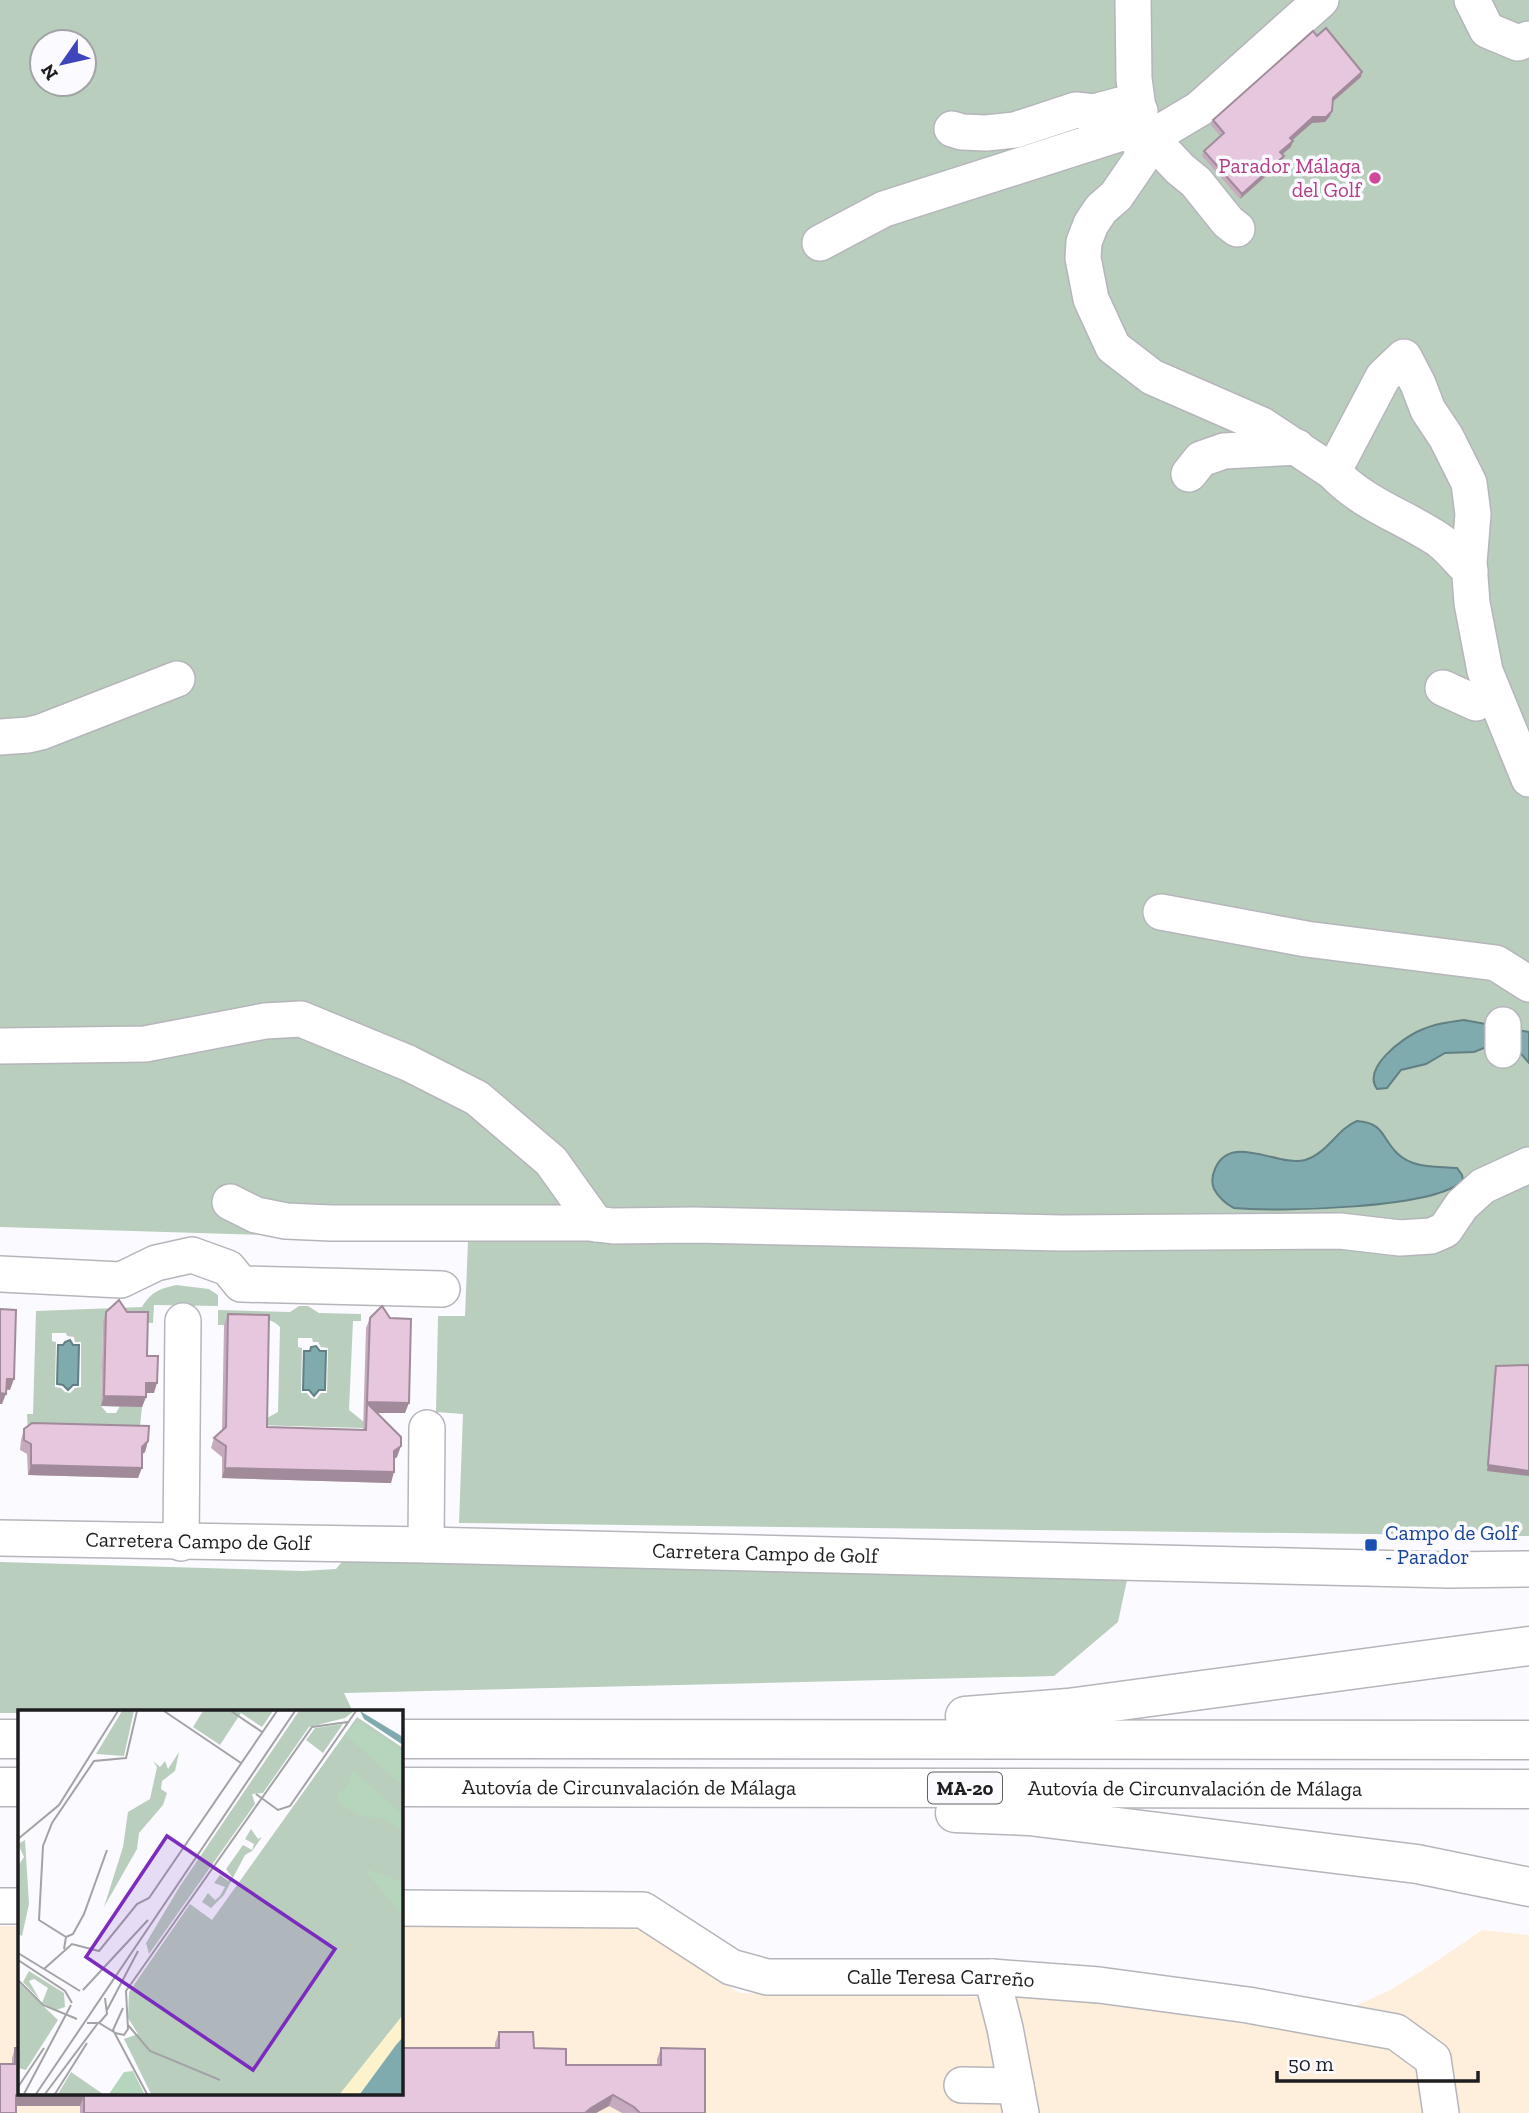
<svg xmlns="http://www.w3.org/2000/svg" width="1529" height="2113" viewBox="0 0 1529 2113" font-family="'Zilla Slab',serif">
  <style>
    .commercial { fill: #feefdc }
    .green { fill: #b9cebd; fill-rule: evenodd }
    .water { fill: #7faaae; stroke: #628083; stroke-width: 2 }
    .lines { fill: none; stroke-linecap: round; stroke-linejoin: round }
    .minor-casing { stroke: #b5b5bb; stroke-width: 38 }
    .highway-casing { stroke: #b5b5bb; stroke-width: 41 }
    .minor { stroke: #fff; stroke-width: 35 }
    .highway { stroke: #fff; stroke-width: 38 }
    .wall { fill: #c6abbf }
    .shaded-wall { fill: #a18b9b }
    .building { fill: #e6c7de; stroke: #a18b9b; stroke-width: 2 }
    .hotel-dot { fill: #d1479c; stroke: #fbfbff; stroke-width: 2.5 }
    .transit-dot { fill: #1a4fb4; stroke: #fbfbff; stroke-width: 2.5 }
    .labels { text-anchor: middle; stroke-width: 7; stroke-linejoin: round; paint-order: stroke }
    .shield { fill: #fbfbff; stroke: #606063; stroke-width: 2 }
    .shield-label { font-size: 19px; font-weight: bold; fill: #1e1e20 }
    .hotel-label { font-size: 21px; fill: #b23c85; stroke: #fbfbff; text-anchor: end }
    .transit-label { font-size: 21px; fill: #164399; stroke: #fbfbff; text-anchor: start }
    .street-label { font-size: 21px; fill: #1e1e20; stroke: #fbfbff }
    .inset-road { fill: none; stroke: #a3a3a6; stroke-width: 2 }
    .view { fill: #7b2cbf; fill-opacity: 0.15; stroke: #7b2cbf; stroke-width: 3.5 }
    .inset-edge { fill: none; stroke: #1e1e20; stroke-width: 3.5 }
  </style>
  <rect width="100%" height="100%" fill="#fbfbff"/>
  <polygon class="commercial" points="0,1926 19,1926 19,2094 401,2094 401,1927 635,1927 740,1993 1061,1998 1323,2035 1344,2011 1390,1990 1431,1965 1482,1930 1529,1935 1529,2113 0,2113"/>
  <g class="green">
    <path d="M0 0H1529V1536L459 1523 463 1414 436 1412 438 1316H465L468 1241 0 1227ZM42 42H84V84H42Z"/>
    <path d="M176 1285 209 1289 218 1295V1306L154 1305 153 1323 103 1322 101 1406 107 1413H116L120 1406 142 1407 139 1436 28 1433 27 1414H33L36 1311 142 1307C151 1292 159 1289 176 1285ZM52 1333H66L67 1336 74 1337 75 1342H81V1387L75 1388 70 1393 65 1392 61 1388 55 1387 56 1342 52 1341Z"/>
    <path d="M299 1306H308L319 1313 361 1314V1321H353L349 1410 364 1422 363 1428 254 1425 278 1412 280 1327C268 1316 261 1320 247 1324 239 1326 227 1325 218 1325V1310L290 1312ZM298 1338H312L313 1342H318L321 1347 328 1348 327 1393H321L316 1399 311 1398 307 1393H301L302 1348 298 1347Z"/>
    <polygon points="345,1558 1127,1580 1118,1622 1054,1676 344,1693 353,1712 0,1713 0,1562 303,1571 336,1569"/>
  </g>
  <g class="water">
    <path d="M1464 1020 1529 1032V1063L1516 1048 1489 1046 1474 1052 1445 1053 1426 1064 1401 1070 1387 1088 1377 1089C1362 1068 1402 1038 1421 1030 1434 1024 1449 1022 1464 1020Z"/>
    <path d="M1357 1121C1385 1123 1381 1138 1398 1154 1414 1169 1437 1166 1457 1168L1462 1175 1463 1180C1438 1209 1275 1212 1234 1208 1226 1204 1219 1198 1214 1189 1211 1182 1212 1176 1215 1169 1230 1132 1277 1167 1305 1160 1328 1153 1337 1129 1357 1121Z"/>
    <polygon points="70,1340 73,1345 79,1345 78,1385 73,1385 68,1390 63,1385 57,1384 58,1345 63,1345 65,1342"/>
    <polygon points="316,1346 320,1351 326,1351 325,1390 319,1390 314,1396 309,1390 303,1390 304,1351 310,1351 311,1347"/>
  </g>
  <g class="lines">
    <defs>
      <g id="minor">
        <polyline points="1133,0 1134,79 1141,130"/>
        <polyline points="1472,0 1487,30 1518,43 1529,39"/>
        <polyline points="952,129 962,132 986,133 1015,130 1076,110 1094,112 1120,105 1140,111"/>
        <polyline points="1151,138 1180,169 1196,182 1228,222 1237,229"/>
        <polyline points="1140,144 1199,109 1321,0"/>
        <polyline points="820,243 884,209 1134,129 1143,152 1140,161 1116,196 1101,209 1091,224 1084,242 1083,258 1091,299 1113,347 1152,377 1262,425 1333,472 1383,377 1404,357 1418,384 1428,410 1446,437 1469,483 1473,514 1469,563 1472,603 1485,671 1529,779"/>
        <path d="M1333 472C1363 504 1403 516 1439 540 1450 548 1460 561 1470 571"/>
        <polyline points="1189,474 1201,459 1224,451 1297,447"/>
        <polyline points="1443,688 1476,703"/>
        <polyline points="0,737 28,735 41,732 177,679"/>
        <polyline points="1161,912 1306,939 1496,963 1529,984"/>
        <polyline points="1503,1025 1503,1050"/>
        <polyline points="0,1046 145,1044 265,1021 301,1019 408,1063 477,1098 551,1161 596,1224"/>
        <polyline points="230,1202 256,1215 286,1221 331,1223 589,1223 613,1226 694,1225 1062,1233 1340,1231 1400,1238 1431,1236 1445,1230 1462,1205 1483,1186 1529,1165"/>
        <polyline points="0,1274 121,1280 156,1263 192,1255 228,1268 241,1284 442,1289"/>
        <path id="s1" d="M0 1538 426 1545 1449 1570 1529 1569"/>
        <polyline points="181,1543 183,1321"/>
        <polyline points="426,1545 427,1428"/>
        <polyline points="0,1906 19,1906"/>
        <path id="s2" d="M401 1908 643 1910 731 1967 767 1977H992L1099 1985 1248 2005 1396 2032 1433 2059 1441 2113"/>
        <polyline points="992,1977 1005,2028 1021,2113"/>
        <polyline points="962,2085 1016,2086"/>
      </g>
      <g id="highway">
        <polyline points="965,1716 1068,1708 1529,1646"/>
        <polyline points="0,1739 19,1739"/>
        <polyline points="401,1739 1529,1740"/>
        <polyline points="0,1787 19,1787"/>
        <path id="s3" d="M401 1787 1529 1789"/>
        <polyline points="955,1813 1029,1816 1417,1864 1529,1887"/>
      </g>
    </defs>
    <use href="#minor" class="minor-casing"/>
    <use href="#highway" class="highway-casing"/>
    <use href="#minor" class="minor"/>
    <use href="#highway" class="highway"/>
  </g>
  <g class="wall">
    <polygon points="1317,36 1361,77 1333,102 1330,116 1325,122 1312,123 1292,140 1291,147 1282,154 1284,156 1282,162 1240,199 1202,156 1204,151 1220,136 1211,125 1213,120"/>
    <polygon points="106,1312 147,1356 154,1393 146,1393 146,1397 142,1407 101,1406 103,1322"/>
    <polygon points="228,1314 267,1427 363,1430 366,1328 370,1318 405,1413 377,1413 397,1457 394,1459 391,1483 222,1478 222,1457 211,1448 214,1438 222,1430 224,1325"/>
    <polygon points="1529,1365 1487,1471 1494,1371 1496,1366"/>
    <polygon points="24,1429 148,1441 145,1452 142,1454 138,1478 28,1475 27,1454 20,1450 21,1440"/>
    <polygon points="499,2032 533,2032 534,2048 566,2049 566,2065 657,2065 657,2059 661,2048 705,2049 705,2113 622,2113 609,2106 596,2113 80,2113 80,2106 16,2106 16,2113 0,2113 0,2064 12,2064 12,2058 15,2048 19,2048 19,2094 401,2094 401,2048 495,2048 495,2043"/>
  </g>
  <g class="shaded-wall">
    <polygon points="1362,72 1361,77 1331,103 1333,98"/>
    <polygon points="1332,111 1330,116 1325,122 1312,123 1288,144 1290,138 1313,117"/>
    <polygon points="1293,141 1291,147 1279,157 1280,152"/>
    <polygon points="1284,156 1282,162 1240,199 1242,194"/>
    <polygon points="7,1379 14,1379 10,1390 3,1389"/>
    <polygon points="146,1383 157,1383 154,1393 142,1393"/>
    <polygon points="0,1393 6,1394 2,1404 0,1404"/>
    <polygon points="104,1396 146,1397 142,1407 101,1406"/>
    <polygon points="367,1402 409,1403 405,1413 367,1413 367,1403 364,1413"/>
    <polygon points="148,1441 145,1452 139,1457 142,1447"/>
    <polygon points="401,1446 397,1457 390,1462 394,1451"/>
    <polygon points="31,1465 142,1468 138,1478 28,1475"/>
    <polygon points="1488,1465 1529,1471 1529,1476 1487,1471"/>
    <polygon points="225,1468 394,1472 391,1483 222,1478"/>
    <polygon points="16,2095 84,2096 80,2106 12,2106"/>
    <polygon points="613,2095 609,2106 596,2113 585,2113 591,2108"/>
  </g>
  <g class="building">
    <polygon points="1326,28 1362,72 1333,98 1332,111 1326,117 1313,117 1290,138 1293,141 1280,152 1284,156 1242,194 1204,151 1224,133 1213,120 1313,31 1317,36"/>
    <polygon points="119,1300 127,1312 148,1312 147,1356 158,1356 157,1383 146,1383 146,1397 104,1396 106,1312"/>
    <polygon points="382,1306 390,1318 411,1319 409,1403 367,1402 370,1318"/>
    <polygon points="0,1309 16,1310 14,1379 7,1379 6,1394 0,1393"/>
    <polygon points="228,1314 269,1315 267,1427 366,1430 367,1403 401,1437 401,1446 394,1451 394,1472 225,1468 226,1446 214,1438 226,1427"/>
    <polygon points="1529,1365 1529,1471 1488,1465 1496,1366"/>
    <polygon points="32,1423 149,1426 148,1441 142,1447 142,1468 31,1465 31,1444 24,1440 24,1429"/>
    <polygon points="499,2032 533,2032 534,2048 566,2049 566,2065 661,2065 661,2048 705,2049 705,2113 640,2113 634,2107 613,2095 591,2108 585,2113 84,2113 84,2096 16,2095 16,2113 0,2113 0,2064 15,2064 15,2048 19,2048 19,2094 401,2094 401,2048 499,2048"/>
  </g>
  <circle class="hotel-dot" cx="1375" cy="178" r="7"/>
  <rect class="transit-dot" x="1364" y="1538" width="14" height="14" rx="3.5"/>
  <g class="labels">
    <rect class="shield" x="928" y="1772.5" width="74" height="31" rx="5"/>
    <g class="shield-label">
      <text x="965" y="1795">MA-20</text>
    </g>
    <g class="hotel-label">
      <text x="1361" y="173">Parador Málaga<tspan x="1361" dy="24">del Golf</tspan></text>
    </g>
    <g class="transit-label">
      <text x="1385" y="1540">Campo de Golf<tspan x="1385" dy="24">- Parador</tspan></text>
    </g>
    <g class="street-label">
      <text dy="7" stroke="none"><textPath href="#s1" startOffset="198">Carretera Campo de Golf</textPath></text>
      <text dy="7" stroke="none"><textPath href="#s1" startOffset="765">Carretera Campo de Golf</textPath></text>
      <text dy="7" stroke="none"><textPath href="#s3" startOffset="228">Autovía de Circunvalación de Málaga</textPath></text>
      <text dy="7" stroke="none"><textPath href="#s3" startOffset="794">Autovía de Circunvalación de Málaga</textPath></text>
      <text dy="7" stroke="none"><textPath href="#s2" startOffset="558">Calle Teresa Carreño</textPath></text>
    </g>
  </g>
  <g transform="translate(18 1710)">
    <rect width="385" height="385" fill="#fbfbff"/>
    <path d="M104 1H116L106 46 78 44ZM185 1H255L244 17 223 3 202 35 175 17ZM281 1H336L327 8 291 17 245 83 234 84 237 94 131 244 128 233 162 176ZM339 7 385 38V305L322 384H133L106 329 120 324 110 308 111 282 172 194 194 210ZM325 14 305 43 288 30 297 18ZM161 42 157 61 144 71 143 79 149 83 145 95 121 123 119 139 86 197 105 137 110 102 132 89 139 57 135 51 142 57 147 51 150 59ZM233 119 240 129 244 127 234 141 227 145 206 185 193 198 184 192 190 183 197 190 202 186 207 177 196 173 202 165 210 171 214 167 208 159 225 135 234 140 236 134 227 129ZM7 130 11 194 4 226 0 224V156L6 147 0 134ZM11 261 46 283 47 297 38 300 24 293 30 278 16 269 11 271 22 290 5 272ZM0 272 40 310 8 360 0 358ZM53 362 85 384H40Z" fill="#b9cebd"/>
    <path d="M339 11 385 41V76L328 25ZM335 61 385 105V120L366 109 342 105 322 95 318 85 328 79ZM349 159 385 172V206L349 163ZM115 361 126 383 91 384 106 362Z" fill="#b6d5bd"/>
    <path d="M385 305V327L342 384H322Z" fill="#fcf2cc"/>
    <path d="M342 1 385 27V35L346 9ZM385 327V384H342L378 335Z" fill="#7faaae"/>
    <path class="inset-road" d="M146 1 223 53M213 1 244 22M0 72V98M238 84 260 100 272 96 338 1M0 129 41 95 100 1M48 227 21 210 25 136 34 113 76 51 108 48 119 1M46 239 48 227 55 224 66 204 89 140M0 243 62 281M0 250 47 281 54 293M26 259 54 234 81 241 119 194 131 188 259 1M0 270 25 295 59 309M65 280 130 210M105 298 95 320 129 384M89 300 120 241M69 313H81L96 322M81 313 89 304 87 288M110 315 132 341 202 370M97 323 106 325 110 319 108 281 294 17 330 12M0 377 26 338M6 384 53 295M18 384 277 1M27 384 80 313M37 384 69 333"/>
    <path class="view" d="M149 126 317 239 235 360 68 247Z"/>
    <rect width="385" height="385" class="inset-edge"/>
  </g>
  <g transform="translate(63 63) rotate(236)"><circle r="33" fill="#fbfbff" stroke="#a3a3a6" stroke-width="2"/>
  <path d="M0-5L12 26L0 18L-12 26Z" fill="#3f45ba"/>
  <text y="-10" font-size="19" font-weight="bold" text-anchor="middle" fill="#1e1e20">N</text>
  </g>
  <path d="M1277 2071v10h201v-10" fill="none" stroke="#1e1e20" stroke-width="3.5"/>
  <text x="1288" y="2071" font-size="21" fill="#1e1e20" stroke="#fbfbff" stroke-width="5" paint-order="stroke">50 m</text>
</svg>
